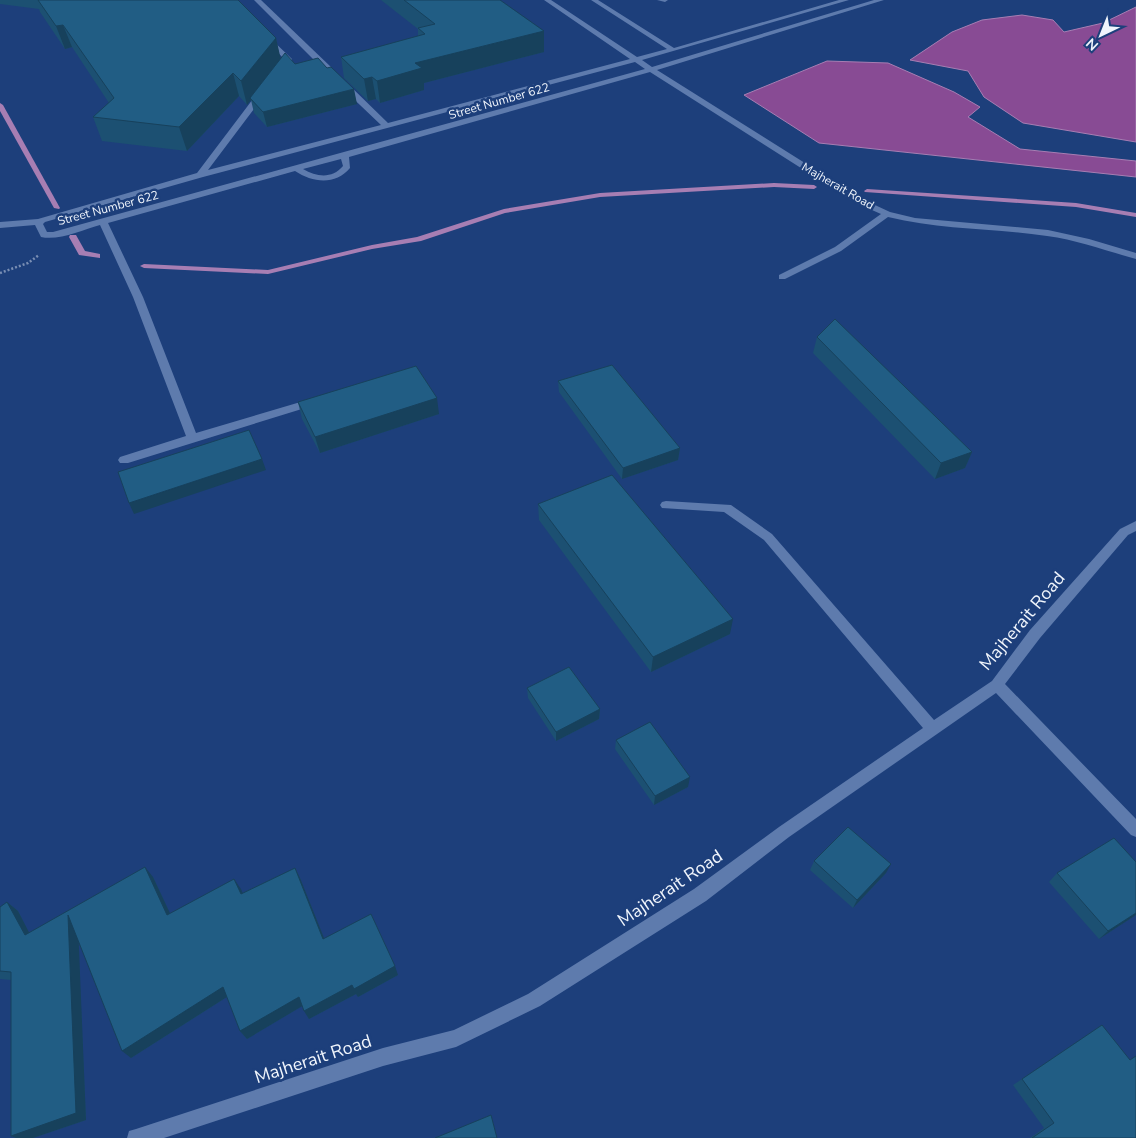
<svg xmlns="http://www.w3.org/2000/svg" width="1136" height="1138" viewBox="0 0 1136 1138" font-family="'Nunito Sans',sans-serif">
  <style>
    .water { fill: #884b94; stroke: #a77eb3 }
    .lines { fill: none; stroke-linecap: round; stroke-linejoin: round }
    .stream { fill: #a77eb3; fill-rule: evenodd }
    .path { stroke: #7a8fb4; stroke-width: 2.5; stroke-dasharray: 2 2; stroke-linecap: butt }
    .minor { fill: #5e7bad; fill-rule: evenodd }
    .wall { fill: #1c5072 }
    .shaded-wall { fill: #17415c }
    .building { fill: #215d84; stroke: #17415c }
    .labels { text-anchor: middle; stroke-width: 5; stroke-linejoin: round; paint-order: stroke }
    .far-street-label { font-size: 12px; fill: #f0f5fc; stroke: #1d3f7b }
    .near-street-label { font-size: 18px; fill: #f0f5fc; stroke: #1d3f7b }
  </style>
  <rect width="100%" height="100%" fill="#1d3f7b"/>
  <g class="water">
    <polygon points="1136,7 1136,142 1023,123 984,97 968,71 910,60 952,32 982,20 1022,15 1053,20 1064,32 1103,23"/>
    <polygon points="827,61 888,63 954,92 980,107 968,117 1020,149 1136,161 1136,177 819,143 744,95"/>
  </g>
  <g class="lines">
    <g class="stream">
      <polygon points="0,103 3,105 60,208 59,209 54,208 0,111"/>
      <polygon points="774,183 814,185 817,187 814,189 774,187 600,197 505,213 421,241 372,249 268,274 144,268 140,266 144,264 268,270 372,245 417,237 504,209 600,193"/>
      <polygon points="867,189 1076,203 1136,213 1136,217 1076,207 865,192 864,191"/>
      <polygon points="70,235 76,235 85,251 100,254 100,258 79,255 69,237"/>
    </g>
    <polyline class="path" points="0,273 28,263 39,255"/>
    <g class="minor">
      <polygon points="254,0 261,0 332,68 332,72 326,72"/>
      <path d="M544 0H551L637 57 667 49 591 0H598L674 48 839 0H849L642 60 652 67 874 0H884L657 70 862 199 890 212 915 218 1048 230 1089 239 1136 253V259C1106 251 1078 240 1047 236 994 228 941 230 888 217L841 251 785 279H779V275L835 247 881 214 856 203 650 72 349 157 350 168C336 185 313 183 295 171L108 223 143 297 196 433 314 398 319 402 318 404 128 463H120L118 460 120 457 186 436 133 297 100 225C82 230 59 241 41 237L35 225 0 228V222L38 219 197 173 259 91 266 93 208 170 381 125 340 86V82H346L388 123 630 59ZM635 62 645 69 53 232H47L43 224 45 222 203 177ZM341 159 343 166C332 179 317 177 303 169Z"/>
      <polygon points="657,0 668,0 665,2"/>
      <polygon points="265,37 269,37 292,59 285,69 278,67 284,59 265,39"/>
      <polygon points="666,501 731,505 772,534 934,720 992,681 1030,630 1120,529 1136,521 1136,531 1128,535 1040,638 1005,684 1136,819 1136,837 1131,835 996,693 789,837 706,901 540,1006 456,1047 383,1066 164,1138 127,1138 129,1131 136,1129 383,1048 454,1030 528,994 694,889 779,827 923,728 764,540 724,512 662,508 660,505 662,502"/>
    </g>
  </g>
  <g class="wall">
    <polygon points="0,0 238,0 276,38 280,59 295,64 357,104 267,127 254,113 251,100 247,105 239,96 187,151 102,141 93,117 109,103 72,47 65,49 40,12 39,9 0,4"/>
    <polygon points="381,0 500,0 544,52 424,83 424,90 380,103 376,99 368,101 344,78 341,57 418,36 418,29"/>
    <polygon points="817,337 972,452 965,468 935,479 813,353"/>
    <polygon points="558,381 680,448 678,460 622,479 559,392"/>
    <polygon points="298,402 439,414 320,453 302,419"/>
    <polygon points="538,504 730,634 651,672 539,520"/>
    <polygon points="527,688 600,709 599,719 556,741 528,698"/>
    <polygon points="616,740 688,787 654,805 615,749"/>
    <polygon points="814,861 886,873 853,908 810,870"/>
    <polygon points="1136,862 1136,915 1099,939 1049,882 1057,873"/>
    <polygon points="295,868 300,878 324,938 398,975 358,997 356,994 309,1019 302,1006 247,1039 240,1031 227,997 131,1058 78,941 86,1120 33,1138 16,1138 11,1136 11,980 0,979 0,907 7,902 18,911 29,933 153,877 170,914 234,879 242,893"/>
    <polygon points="1136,1056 1136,1138 1030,1138 1044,1128 1013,1085 1022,1079 1130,1060"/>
  </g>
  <g class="shaded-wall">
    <polygon points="63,25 72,47 65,49 56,26"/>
    <polygon points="544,31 544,52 424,83 424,90 380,103 377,81 415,63"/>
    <polygon points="276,38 281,60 250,98 251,100 247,105 241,81"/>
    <polygon points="233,73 239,96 187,151 179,127"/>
    <polygon points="372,77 376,99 368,101 364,79"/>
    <polygon points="354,89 357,104 267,127 263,112"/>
    <polygon points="437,398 439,414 320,453 315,437"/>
    <polygon points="680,448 678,460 622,479 623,468"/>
    <polygon points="972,452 965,468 935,479 941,463"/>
    <polygon points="262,459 266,470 134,514 129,503"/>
    <polygon points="733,619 730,634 651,672 653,657"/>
    <polygon points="600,709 599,719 556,741 556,732"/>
    <polygon points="690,777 688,787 654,805 655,796"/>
    <polygon points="891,864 886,873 853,908 857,900"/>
    <polygon points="145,867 153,877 175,924 167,915"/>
    <polygon points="295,868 300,878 328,948 323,939"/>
    <polygon points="234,879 241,889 247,904 241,894"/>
    <polygon points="7,902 18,911 35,944 25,935"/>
    <polygon points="1136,913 1136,915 1099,939 1108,931"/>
    <polygon points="68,915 78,925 86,1120 33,1138 16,1138 11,1136"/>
    <polygon points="395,966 398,975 358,997 356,994 309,1019 304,1011 352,985"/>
    <polygon points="223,987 230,995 131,1058 122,1051"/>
    <polygon points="299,997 304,1005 247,1039 240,1031"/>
  </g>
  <g class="building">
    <polygon points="38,0 238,0 276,38 241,81 233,73 179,127 93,117 114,98 63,25 56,26"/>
    <polygon points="404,0 500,0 544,31 415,63 422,68 377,81 372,77 364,79 341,57 425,34 418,28 435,24"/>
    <polygon points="285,53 295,64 318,58 327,68 331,67 354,89 263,112 250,98"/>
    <polygon points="835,319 972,452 941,463 817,337"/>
    <polygon points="612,365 680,448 623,468 558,381"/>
    <polygon points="416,366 437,398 315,437 298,402"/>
    <polygon points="249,430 262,459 129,503 118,472"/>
    <polygon points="612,475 733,619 653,657 538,504"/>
    <polygon points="569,667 600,709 556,732 527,688"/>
    <polygon points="650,722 690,777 655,796 616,740"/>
    <polygon points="848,827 891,864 857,900 814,861"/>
    <polygon points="1114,838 1136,862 1136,913 1108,931 1057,873"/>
    <polygon points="145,867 167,915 234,879 241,894 295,868 323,939 371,914 395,966 354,989 352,985 304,1011 299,997 240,1031 223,987 122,1051 68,915 76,1113 11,1136 11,972 0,971 0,907 7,902 25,935"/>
    <polygon points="1102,1025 1130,1060 1136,1056 1136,1138 1032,1138 1054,1123 1022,1079"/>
    <polygon points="491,1115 497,1138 435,1138"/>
  </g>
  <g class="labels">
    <g class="far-street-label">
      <text transform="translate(499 101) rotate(-16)" y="4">Street Number 622</text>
      <text transform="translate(838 186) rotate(30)" y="4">Majherait Road</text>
      <text transform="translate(108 208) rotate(-15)" y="4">Street Number 622</text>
    </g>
    <g class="near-street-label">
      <text transform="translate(1022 621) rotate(-50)" y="6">Majherait Road</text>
      <text transform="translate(670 888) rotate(-34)" y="6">Majherait Road</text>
      <text transform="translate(313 1059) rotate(-18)" y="6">Majherait Road</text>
    </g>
  </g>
  <g transform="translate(1101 35) rotate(223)" stroke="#1d3f7b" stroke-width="4" paint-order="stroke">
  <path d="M0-4L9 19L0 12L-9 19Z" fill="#f0f5fc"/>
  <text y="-8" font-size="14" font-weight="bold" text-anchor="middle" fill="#f0f5fc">N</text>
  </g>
</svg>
